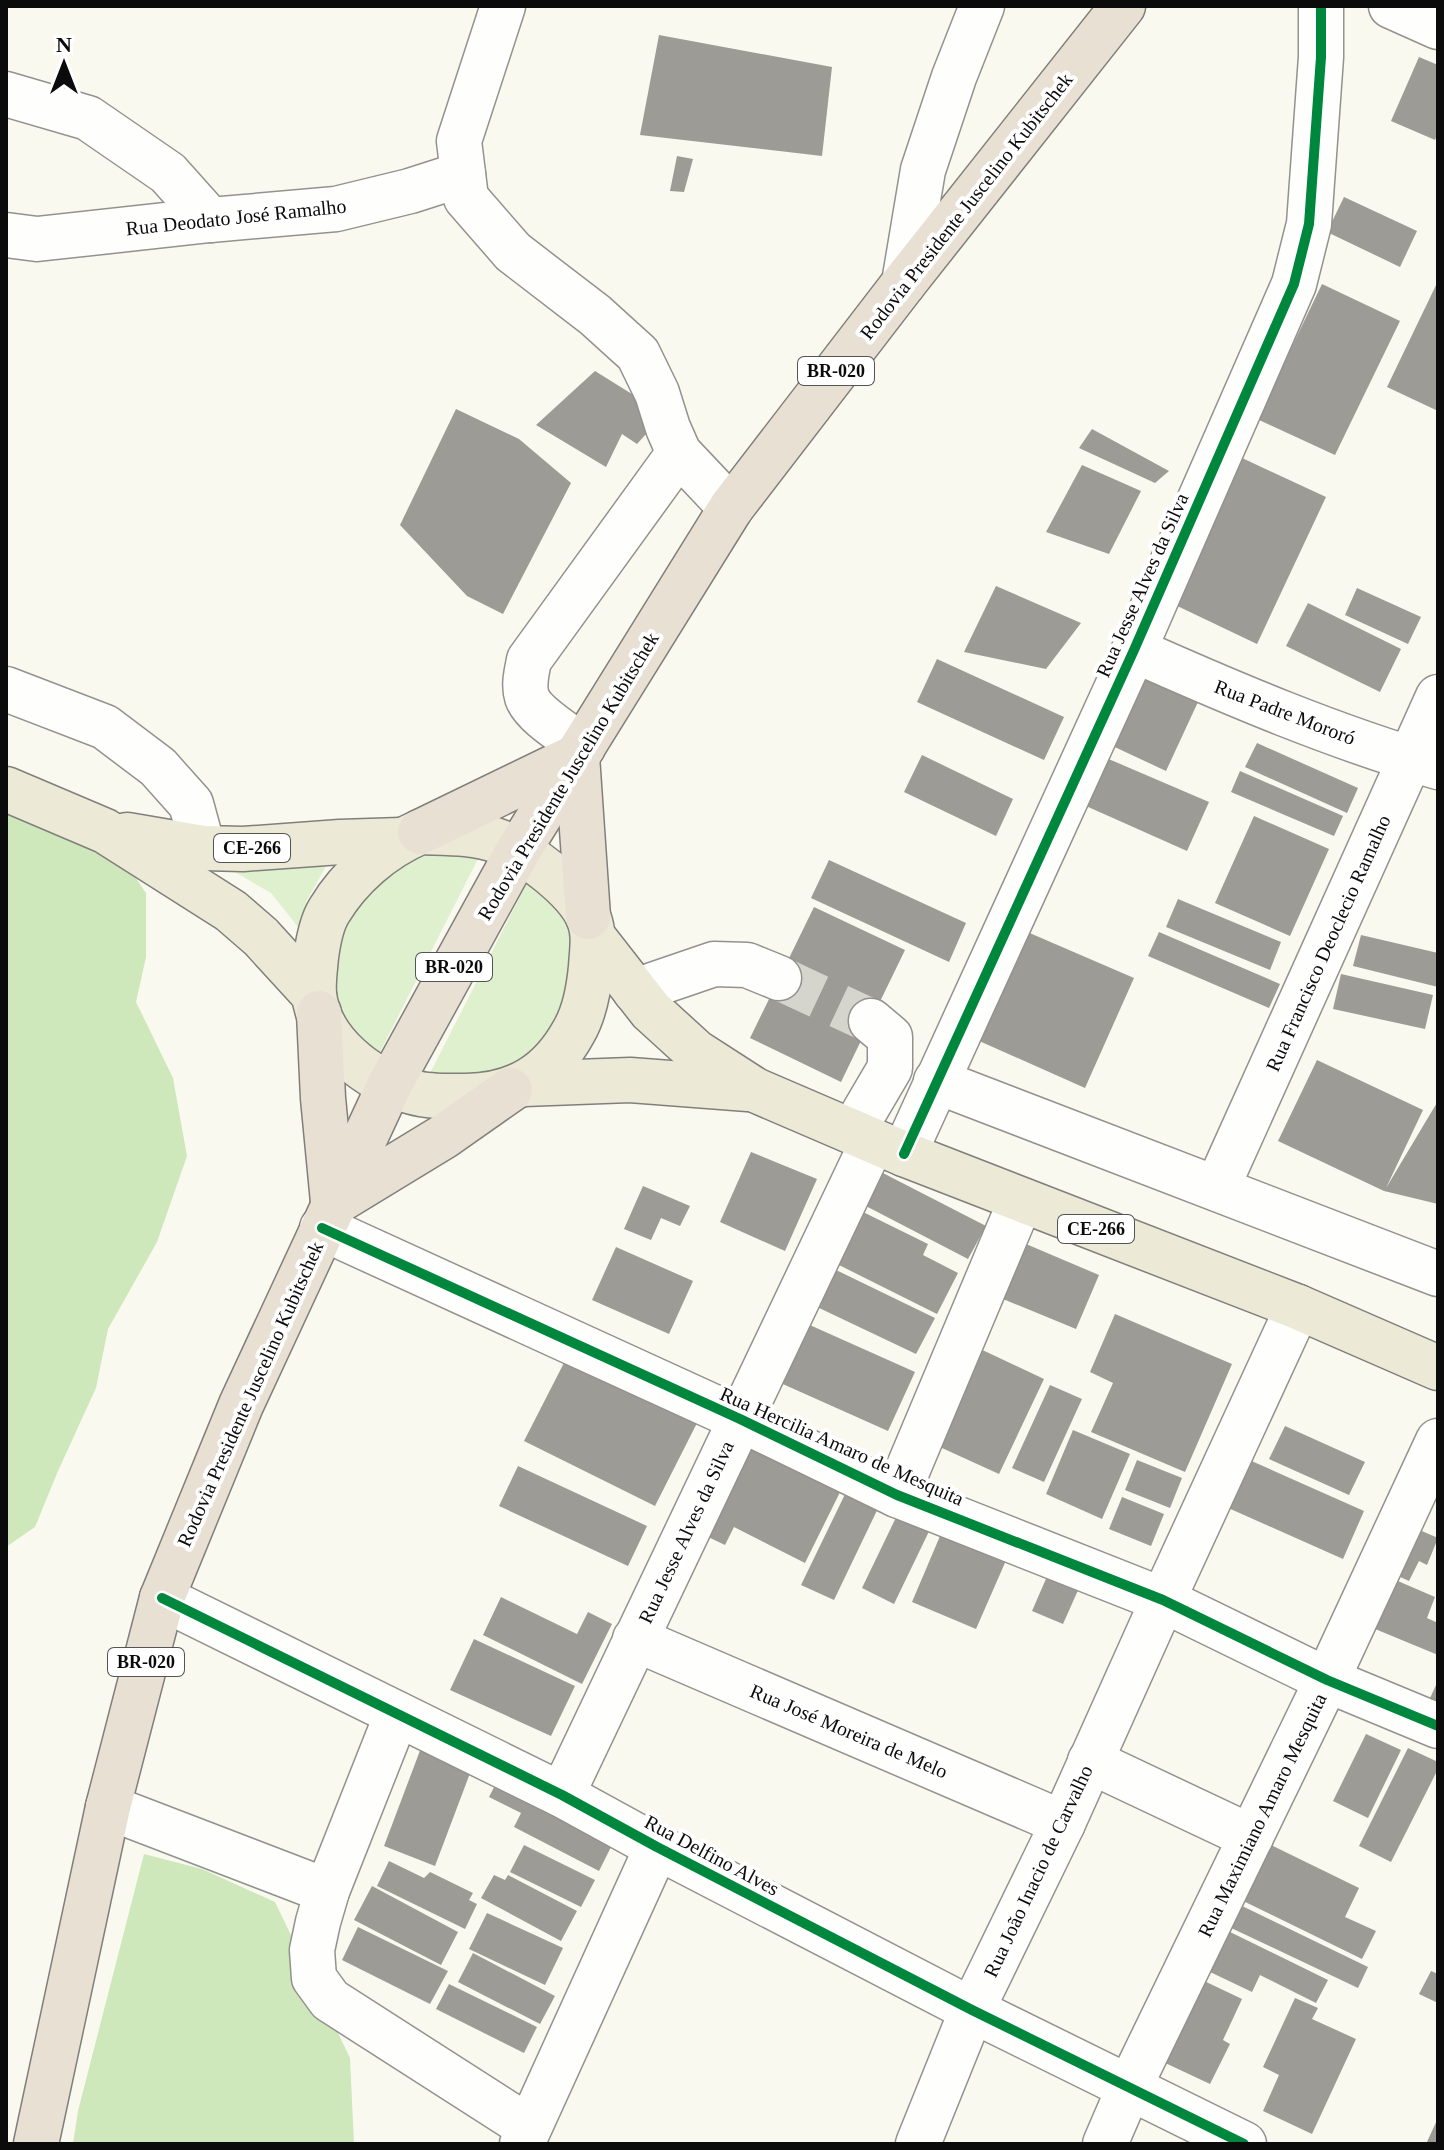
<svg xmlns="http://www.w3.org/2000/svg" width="1444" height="2150" viewBox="0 0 1444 2150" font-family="Georgia,serif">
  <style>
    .green { fill: #dff0cf }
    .forest { fill: #cee8bc }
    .building { fill: #9c9b95 }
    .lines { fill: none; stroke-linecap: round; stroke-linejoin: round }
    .minor-tunnel { stroke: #d6d5cd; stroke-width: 44; stroke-dasharray: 44 22; stroke-linecap: butt }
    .minor-casing { stroke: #93928e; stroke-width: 47 }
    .major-casing { stroke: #807f7b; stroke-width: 47 }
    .highway-casing { stroke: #807f7b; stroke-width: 47 }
    .minor { stroke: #fefefd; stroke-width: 44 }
    .major { stroke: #ece9d7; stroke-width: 44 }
    .highway { stroke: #e9e0d4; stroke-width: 44 }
    .cycleway-casing { stroke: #fff; stroke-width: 15 }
    .cycleway { stroke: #00873e; stroke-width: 10 }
    .labels { text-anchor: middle; stroke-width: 8; stroke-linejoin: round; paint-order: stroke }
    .shield { fill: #fff; stroke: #545454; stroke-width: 2 }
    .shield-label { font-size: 18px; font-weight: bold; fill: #0b0b0b }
    .street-label { font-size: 20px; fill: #0b0b0b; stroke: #fff }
  </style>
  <rect width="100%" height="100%" fill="#faf9ef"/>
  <g class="green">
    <polygon points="483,849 376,1060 343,1017 334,992 332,964 345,911 403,856"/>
    <polygon points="333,854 306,902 302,932 271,893 209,857"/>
    <polygon points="532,873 565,916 573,942 563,1021 505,1077 424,1085"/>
  </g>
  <g class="forest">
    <polygon points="6,807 96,850 135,877 146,893 146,957 136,1002 173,1078 187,1156 157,1242 108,1329 96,1388 58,1471 35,1527 6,1547"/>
    <polygon points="144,1854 202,1869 275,1902 350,2058 354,2144 73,2144 78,2111"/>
  </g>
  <g class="building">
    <polygon points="659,35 832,67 822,156 640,135"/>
    <polygon points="1419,57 1438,65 1438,132 1435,140 1391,121"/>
    <polygon points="677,156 693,159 684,192 670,191"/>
    <polygon points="1344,197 1417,231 1400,267 1327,232"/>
    <polygon points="1438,281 1438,411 1387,387"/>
    <polygon points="1322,284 1400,321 1335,455 1257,419"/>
    <polygon points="595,371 664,414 637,444 622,434 606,467 536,425"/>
    <polygon points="456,409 519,439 571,483 503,614 467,596 400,525"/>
    <polygon points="1092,429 1169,471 1155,483 1079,448"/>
    <polygon points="1240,457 1326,497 1257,644 1171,603"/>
    <polygon points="1082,465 1141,491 1109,554 1046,532"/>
    <polygon points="996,586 1081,623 1046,669 964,652"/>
    <polygon points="1357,588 1421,617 1408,644 1345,615"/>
    <polygon points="1308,603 1401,649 1380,692 1286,646"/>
    <polygon points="937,659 1064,717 1044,760 917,702"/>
    <polygon points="1141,661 1204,689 1166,771 1104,742"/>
    <polygon points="1257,743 1358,788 1347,813 1245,767"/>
    <polygon points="1097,754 1209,802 1187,851 1077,802"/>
    <polygon points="922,755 1013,799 996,836 904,792"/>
    <polygon points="1240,771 1343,816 1334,836 1231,792"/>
    <polygon points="1254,816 1329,849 1290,936 1215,903"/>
    <polygon points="829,860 966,923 949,962 811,898"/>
    <polygon points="1178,899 1281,942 1270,970 1166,927"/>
    <polygon points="814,907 905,950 841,1082 750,1038"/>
    <polygon points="1025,931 1134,978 1085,1088 977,1040"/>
    <polygon points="1159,932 1280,984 1269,1008 1148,956"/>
    <polygon points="1361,935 1438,953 1438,987 1353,966"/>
    <polygon points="1341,974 1433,995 1425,1029 1333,1009"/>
    <polygon points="1317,1060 1423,1110 1386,1188 1438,1101 1438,1204 1384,1191 1278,1141"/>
    <polygon points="751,1152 817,1179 785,1251 720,1222"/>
    <polygon points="879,1171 986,1226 968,1259 862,1204"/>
    <polygon points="643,1186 690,1206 680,1226 661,1218 651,1240 624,1229"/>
    <polygon points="861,1211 928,1244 923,1255 958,1273 937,1314 835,1263"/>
    <polygon points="1026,1244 1099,1275 1076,1329 1003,1299"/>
    <polygon points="616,1247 693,1281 669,1334 592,1300"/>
    <polygon points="834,1269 935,1318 916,1354 815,1306"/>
    <polygon points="1115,1314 1232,1364 1185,1472 1091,1432 1113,1383 1090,1372"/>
    <polygon points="803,1322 915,1372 888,1431 776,1381"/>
    <polygon points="976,1347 1044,1379 999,1474 931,1443"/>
    <polygon points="568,1355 698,1421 655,1506 524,1441"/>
    <polygon points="1050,1385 1082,1399 1044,1482 1012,1468"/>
    <polygon points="1285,1426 1365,1462 1349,1495 1269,1459"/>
    <polygon points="1073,1430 1130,1454 1102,1519 1046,1494"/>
    <polygon points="755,1437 845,1482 805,1563 734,1527 725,1545 706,1536"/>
    <polygon points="1247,1459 1364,1511 1343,1559 1226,1507"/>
    <polygon points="1137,1460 1182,1478 1170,1508 1125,1490"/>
    <polygon points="518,1466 647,1526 628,1566 499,1506"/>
    <polygon points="850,1484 882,1500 834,1600 801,1585"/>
    <polygon points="1122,1497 1164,1514 1151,1546 1109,1529"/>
    <polygon points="902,1505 934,1521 894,1604 862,1588"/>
    <polygon points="946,1522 1011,1549 976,1629 912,1602"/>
    <polygon points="1408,1525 1438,1538 1427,1565 1419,1561 1409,1581 1387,1571"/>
    <polygon points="1052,1565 1083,1579 1063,1624 1032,1611"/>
    <polygon points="1384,1575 1435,1597 1427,1618 1438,1623 1438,1655 1363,1624"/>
    <polygon points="501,1597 577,1634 588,1612 612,1624 582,1684 483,1635"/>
    <polygon points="474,1639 575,1686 551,1736 450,1690"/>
    <polygon points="1438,1681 1438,1702 1430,1698"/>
    <polygon points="1366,1734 1401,1750 1368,1818 1333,1801"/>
    <polygon points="424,1740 475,1760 435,1866 384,1846"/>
    <polygon points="1408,1748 1438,1762 1438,1769 1391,1862 1359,1846"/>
    <polygon points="501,1774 618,1833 599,1871 514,1827 521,1813 489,1797"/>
    <polygon points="1263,1841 1359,1888 1345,1917 1376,1931 1362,1959 1235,1897"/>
    <polygon points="524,1845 595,1880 581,1907 510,1872"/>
    <polygon points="389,1861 424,1878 430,1872 473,1893 469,1900 477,1904 465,1929 377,1886"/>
    <polygon points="494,1875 505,1880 508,1875 577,1911 561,1941 481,1898"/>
    <polygon points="372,1886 458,1932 441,1965 354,1920"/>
    <polygon points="1238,1904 1368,1967 1358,1988 1227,1926"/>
    <polygon points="487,1913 563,1948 545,1985 469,1949"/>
    <polygon points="358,1927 448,1971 430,2004 342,1960"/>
    <polygon points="1228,1931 1328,1980 1316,2003 1260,1975 1252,1992 1208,1971"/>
    <polygon points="473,1953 555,1996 540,2024 458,1982"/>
    <polygon points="1431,1971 1438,1974 1438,2003 1419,1994"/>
    <polygon points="1200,1979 1242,1999 1223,2040 1230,2044 1210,2084 1161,2061"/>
    <polygon points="449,1984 537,2027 524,2053 436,2009"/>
    <polygon points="1295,1998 1318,2008 1312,2019 1356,2039 1312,2134 1263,2111 1279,2075 1263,2067"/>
    <polygon points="1438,2118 1438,2144 1426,2144"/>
  </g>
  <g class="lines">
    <polyline class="minor-tunnel" points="779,978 871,1021"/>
    <defs>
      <g id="minor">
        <polyline points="503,6 459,141 466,198 513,252 595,315 638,354 657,393 668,428 679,453 731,508"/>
        <polyline points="1391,6 1438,27"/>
        <polyline points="6,94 88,118 168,173 210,220"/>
        <polyline points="6,235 37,239 210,220 336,209 410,191 463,174"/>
        <polyline points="904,283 923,170 954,77 982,6"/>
        <path d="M1134 650C1233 694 1334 737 1438 767"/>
        <polyline points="6,689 105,727 158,767 191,804 203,848"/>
        <path d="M583 747C568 735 533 715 527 697 523 685 527 671 529 660L679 453"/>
        <polyline points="635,991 714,964 747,965 779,978"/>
        <polyline points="936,1081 1438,1274"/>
        <polyline points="853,1131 890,1068 890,1037 871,1021"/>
        <polyline points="904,1154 1134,650 1294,284 1309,224 1321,57 1321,6"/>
        <polyline points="1217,1188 1438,697"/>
        <polyline points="322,1228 740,1419 897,1495 1163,1600 1327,1680 1438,1726"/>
        <polyline points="897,1495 1021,1200"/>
        <polyline points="162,1598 562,1795 657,1847 972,2010 1244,2144"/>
        <polyline points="635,1639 1063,1823"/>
        <polyline points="397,1714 327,1891 318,1922 312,1950 314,1978 330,2000 528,2127"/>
        <polyline points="1090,1761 1251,1837"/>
        <polyline points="562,1795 873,1141"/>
        <polyline points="108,1807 327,1891"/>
        <polyline points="522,2144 657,1847"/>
        <polyline points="918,2144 972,2010 1063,1823 1163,1600 1298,1307"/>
        <polyline points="1105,2144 1130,2086 1327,1680 1438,1441"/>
      </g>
      <g id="major">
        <polyline points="6,789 105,831 231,911 261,937 314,995"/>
        <path d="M420 832C445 833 474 832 498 841 527 852 577 889 589 919 595 935 592 950 591 967 589 988 585 1012 574 1031 550 1075 516 1095 466 1096 448 1096 429 1097 412 1092 368 1080 319 1042 314 994 313 982 315 969 316 957 318 942 321 924 329 911 350 876 383 848 420 832Z"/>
        <polyline points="127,835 203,848 243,849 340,842 401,840"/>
        <polyline points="594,938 651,1011 696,1052 755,1090 904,1154 1298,1307 1438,1368"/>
        <polyline points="524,1084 630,1080 748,1089"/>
      </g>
      <g id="highway">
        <polyline points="577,756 588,917"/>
        <polyline points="420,832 577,756"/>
        <polyline points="319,1013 323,1098 333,1202"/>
        <polyline points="333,1204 443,1137 510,1090"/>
        <polyline points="36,2144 108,1807 162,1598 241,1405 390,1084 518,851 731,508 904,283 1123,6"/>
      </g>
    </defs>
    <use href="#minor" class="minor-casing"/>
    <use href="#major" class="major-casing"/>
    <use href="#highway" class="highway-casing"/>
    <use href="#minor" class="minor"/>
    <use href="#major" class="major"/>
    <use href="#highway" class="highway"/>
    <defs>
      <g id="cycleway">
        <polyline points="904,1154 1134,650 1294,284 1309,224 1321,57 1321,6"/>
        <polyline points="322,1228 740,1419 897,1495 1163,1600 1327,1680 1438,1726"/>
        <polyline points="162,1598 562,1795 657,1847 972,2010 1244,2144"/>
      </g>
    </defs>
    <use href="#cycleway" class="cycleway-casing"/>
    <use href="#cycleway" class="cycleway"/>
  </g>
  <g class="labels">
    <g class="shield">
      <rect x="798" y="357" width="76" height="28" rx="6"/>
      <rect x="214" y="834" width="76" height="28" rx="6"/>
      <rect x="416" y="953" width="76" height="28" rx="6"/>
      <rect x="1058" y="1215" width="76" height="28" rx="6"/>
      <rect x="108" y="1648" width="76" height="28" rx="6"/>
    </g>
    <g class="shield-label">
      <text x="836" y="377">BR-020</text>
      <text x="252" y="854">CE-266</text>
      <text x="454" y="973">BR-020</text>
      <text x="1096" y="1235">CE-266</text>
      <text x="146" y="1668">BR-020</text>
    </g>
    <g class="street-label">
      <text transform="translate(966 206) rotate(-52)" y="7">Rodovia Presidente Juscelino Kubitschek</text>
      <text transform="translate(236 217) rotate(-6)" y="7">Rua Deodato José Ramalho</text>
      <text transform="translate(1142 585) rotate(-66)" y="7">Rua Jesse Alves da Silva</text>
      <text transform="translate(1285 712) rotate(21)" y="7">Rua Padre Mororó</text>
      <text transform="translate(568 776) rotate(-59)" y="7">Rodovia Presidente Juscelino Kubitschek</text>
      <text transform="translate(1328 943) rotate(-66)" y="7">Rua Francisco Deoclecio Ramalho</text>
      <text transform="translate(250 1394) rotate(-66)" y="7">Rodovia Presidente Juscelino Kubitschek</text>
      <text transform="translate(842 1446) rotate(24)" y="7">Rua Hercilia Amaro de Mesquita</text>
      <text transform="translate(686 1532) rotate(-65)" y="7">Rua Jesse Alves da Silva</text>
      <text transform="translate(849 1731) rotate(23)" y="7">Rua José Moreira de Melo</text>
      <text transform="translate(1262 1815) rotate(-64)" y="7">Rua Maximiano Amaro Mesquita</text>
      <text transform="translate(712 1855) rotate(28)" y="7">Rua Delfino Alves</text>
      <text transform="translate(1038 1871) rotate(-65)" y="7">Rua João Inacio de Carvalho</text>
    </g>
  </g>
  <rect width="1444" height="2150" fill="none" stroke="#0b0b0b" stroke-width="16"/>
  <g transform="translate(64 64)" stroke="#ffffff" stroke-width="6" paint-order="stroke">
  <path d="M0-6L14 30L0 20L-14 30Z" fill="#0b0b0b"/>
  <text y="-12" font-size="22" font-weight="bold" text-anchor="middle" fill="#0b0b0b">N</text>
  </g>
</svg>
